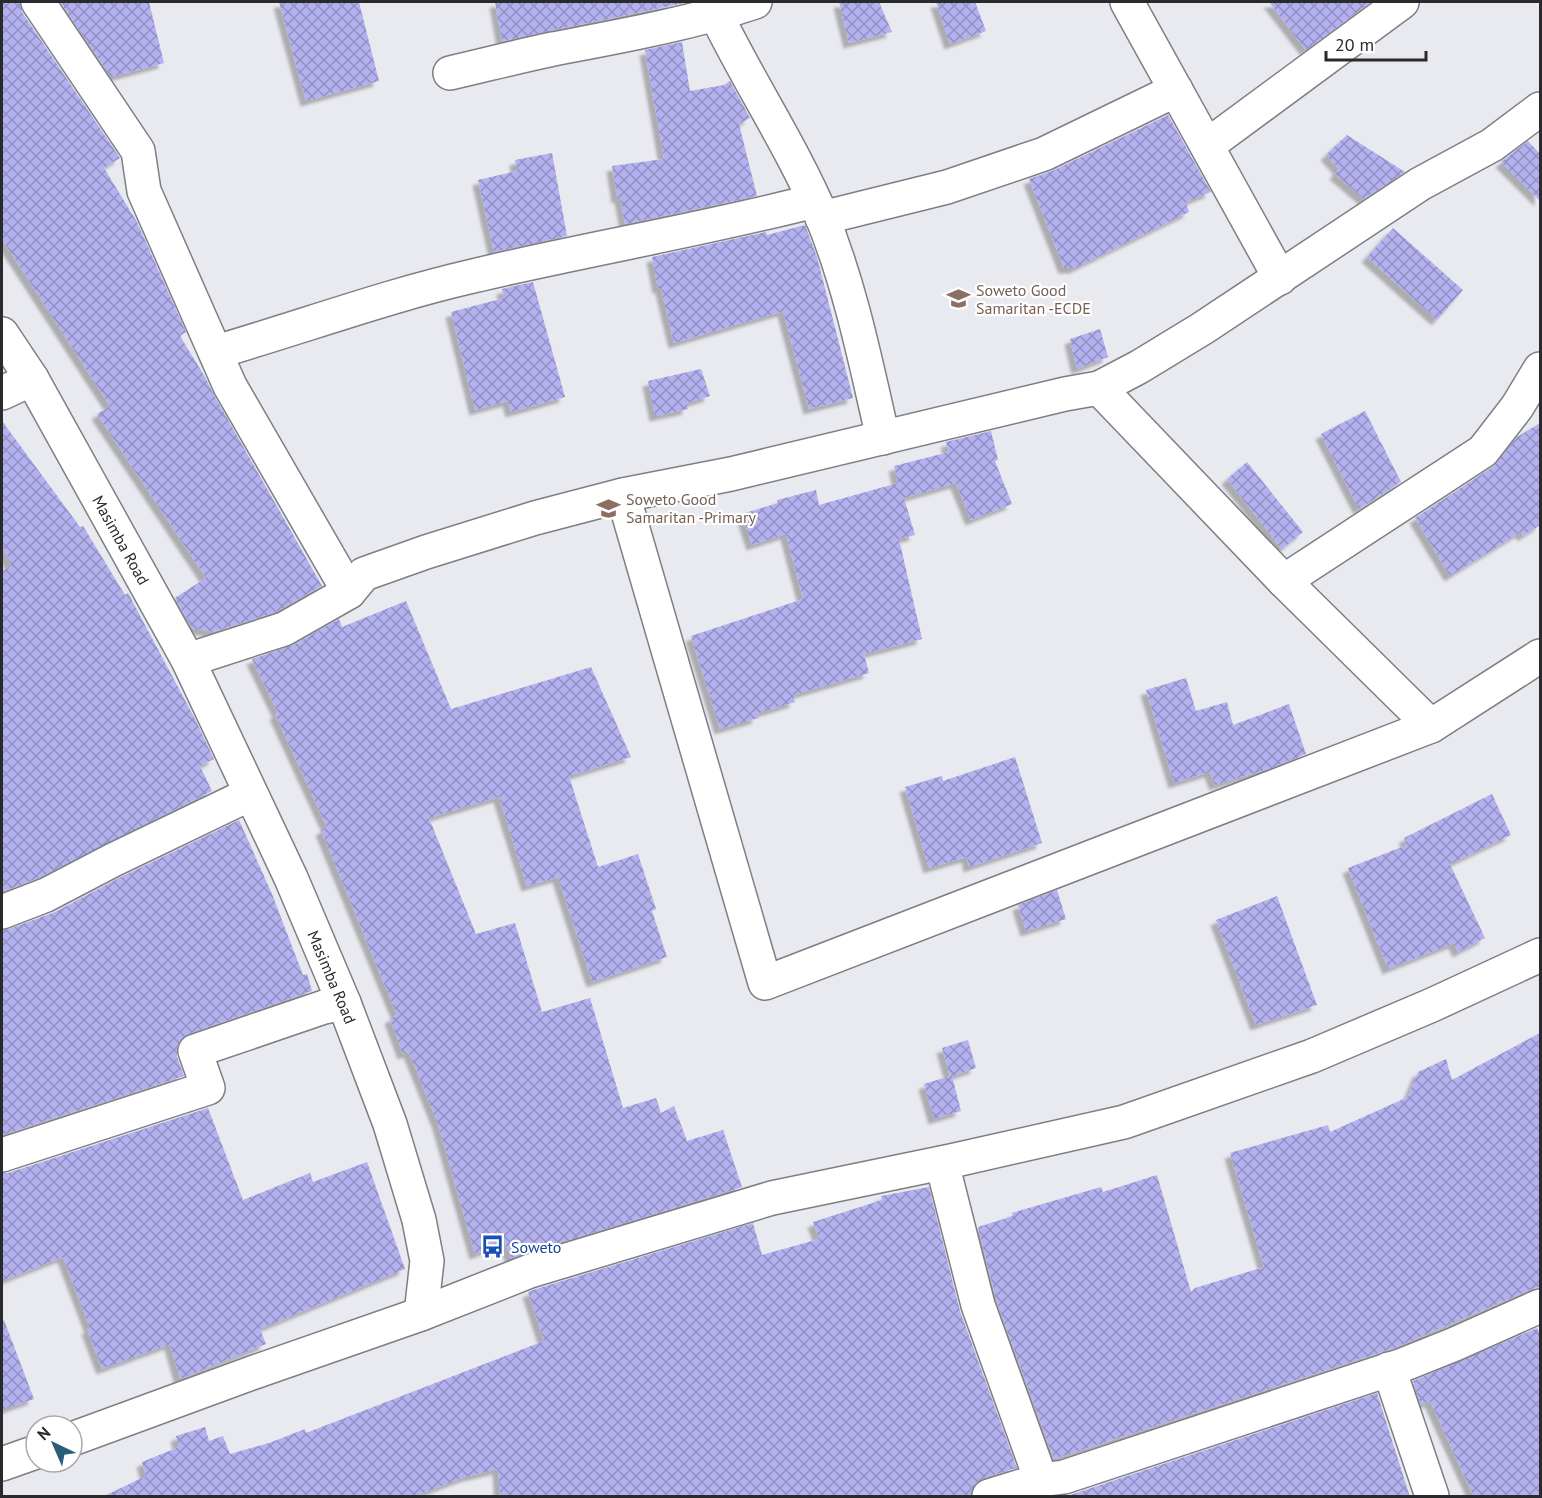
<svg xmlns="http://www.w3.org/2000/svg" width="1542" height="1498" viewBox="0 0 1542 1498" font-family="'PT Sans',sans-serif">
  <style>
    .building { fill: url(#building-cross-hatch); filter: url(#shadow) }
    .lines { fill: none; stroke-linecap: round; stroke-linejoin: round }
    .minor-casing { stroke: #7e7e85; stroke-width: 36 }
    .minor { stroke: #fff; stroke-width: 33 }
    .labels { text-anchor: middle; stroke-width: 4.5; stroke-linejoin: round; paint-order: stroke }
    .education-label { font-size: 16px; fill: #785e54; stroke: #fff; text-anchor: start }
    .street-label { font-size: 16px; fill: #2a2a2d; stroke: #fff }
    .transit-label { font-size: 16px; fill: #164399; stroke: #fff; text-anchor: start }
  </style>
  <defs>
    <pattern id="building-cross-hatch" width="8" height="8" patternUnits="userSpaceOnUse" patternTransform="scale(1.5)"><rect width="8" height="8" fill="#b3b1ef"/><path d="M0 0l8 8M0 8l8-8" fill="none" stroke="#9290c2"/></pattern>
    <filter id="shadow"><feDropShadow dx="-5.5" dy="5.5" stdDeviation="1.5" flood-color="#0004"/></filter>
  </defs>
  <rect width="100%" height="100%" fill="#e9e9f0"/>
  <g class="building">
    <polygon points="2,2 20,2 22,12 120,158 104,168 137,222 186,332 180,336 205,377 214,395 322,586 276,612 213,632 192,628 175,598 206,578 97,414 110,406 2,239"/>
    <polygon points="60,2 149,2 164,63 111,77"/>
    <polygon points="279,2 359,2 379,81 306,101"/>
    <polygon points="495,2 689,2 502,41"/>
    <polygon points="839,2 879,2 892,32 849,43"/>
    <polygon points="936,2 975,2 986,31 950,44"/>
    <polygon points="1269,2 1371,2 1306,50"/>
    <polygon points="682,42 690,91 724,85 730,81 750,118 739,124 757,196 625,224 620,197 617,198 612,166 664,159 645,50"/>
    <polygon points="1168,115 1211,192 1186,202 1189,212 1075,268 1064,268 1029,179 1052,171"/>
    <polygon points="1347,135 1405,172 1364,199 1335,174 1339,169 1326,155"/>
    <polygon points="1528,141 1540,154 1540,201 1501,162"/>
    <polygon points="552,153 567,236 494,252 478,180 517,171 515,160"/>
    <polygon points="805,225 817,257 853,398 809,409 783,311 674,343 661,288 658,288 652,257 766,232 767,235"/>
    <polygon points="1393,228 1463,290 1437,320 1367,257"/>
    <polygon points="533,282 565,397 511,412 508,401 475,410 451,312 504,298 502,289"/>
    <polygon points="1100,329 1108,357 1077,369 1070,339"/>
    <polygon points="701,369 710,396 687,403 688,409 655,416 648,381"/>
    <polygon points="1365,411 1401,482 1359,509 1321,434"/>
    <polygon points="2,421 80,527 83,526 125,595 128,593 195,719 214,759 200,766 212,791 38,878 2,892 2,571 11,566 2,545"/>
    <polygon points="1540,423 1540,525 1523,536 1521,532 1450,576 1415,518 1494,466 1517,437"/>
    <polygon points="991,431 998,460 995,461 1012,504 971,520 956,483 904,498 915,535 899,539 922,639 864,654 869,673 793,695 795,702 756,714 758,718 720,729 691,636 803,599 786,534 752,545 742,514 778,503 777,500 816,490 819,505 898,483 894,466 949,452 946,442"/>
    <polygon points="1247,462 1303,532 1282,549 1227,479"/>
    <polygon points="406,601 451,709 591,667 631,757 569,776 598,867 638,854 656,909 652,911 667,957 592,982 558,877 527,886 499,797 429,818 476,934 515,923 542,1012 590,998 623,1108 656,1098 661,1113 674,1106 687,1141 723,1130 742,1187 511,1258 505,1243 475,1254 438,1124 409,1052 403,1054 390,1018 397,1015 321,830 327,827 275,714 278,713 252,659 293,645 339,619 342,627"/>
    <polygon points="1186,678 1196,711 1227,702 1233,725 1289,704 1306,754 1271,768 1215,785 1210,772 1174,783 1146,690"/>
    <polygon points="1015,757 1042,843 969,867 967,857 929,868 905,787 942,776 943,781"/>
    <polygon points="1492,794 1511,835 1450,864 1485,938 1458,952 1454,943 1388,969 1348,868 1407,845 1404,838"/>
    <polygon points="239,820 272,894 303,975 307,974 312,991 188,1034 181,1039 177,1048 177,1057 184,1076 2,1135 2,930 9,929 55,912 121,877"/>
    <polygon points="1057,890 1066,919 1026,931 1018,905"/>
    <polygon points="1277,896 1317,1005 1256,1025 1216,920"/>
    <polygon points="1540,1033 1540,1287 1532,1289 1394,1348 1054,1459 996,1300 978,1227 1013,1216 1012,1213 1101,1187 1103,1192 1157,1175 1191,1292 1195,1288 1264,1267 1230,1153 1328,1125 1330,1132 1408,1097 1418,1072 1446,1059 1452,1080"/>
    <polygon points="968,1040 976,1068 952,1076 961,1111 934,1119 924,1084 950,1076 942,1048"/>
    <polygon points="208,1108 243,1200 310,1173 313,1182 367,1162 405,1269 260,1329 266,1344 180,1379 170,1344 102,1369 87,1329 90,1328 63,1257 2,1281 2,1173 8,1173"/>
    <polygon points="929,1187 960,1311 1017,1468 983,1478 975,1484 971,1497 500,1497 498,1469 465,1477 413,1497 102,1497 146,1476 142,1462 179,1447 176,1436 205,1427 209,1441 223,1436 230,1454 269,1443 305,1429 306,1433 544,1341 528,1292 536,1289 753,1223 762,1255 819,1239 813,1222 882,1200 881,1196"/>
    <polygon points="4,1320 34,1399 2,1410 2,1321"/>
    <polygon points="1537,1328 1540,1335 1540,1497 1474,1497 1430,1401 1421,1405 1413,1381"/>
    <polygon points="1377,1393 1410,1497 1059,1497 1070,1495"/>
  </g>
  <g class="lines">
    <defs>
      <g id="minor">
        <polyline points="38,2 138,151 144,191 230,386 349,592"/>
        <path d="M710 2C744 75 790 142 822 217 851 288 866 364 883 438"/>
        <polyline points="1127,2 1280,278"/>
        <path d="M450 73C485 65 519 56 553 49 621 36 689 24 755 2"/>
        <polyline points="1208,145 1402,2"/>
        <polyline points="822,218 947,187 1044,154 1176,90"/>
        <polyline points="2,334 32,379 188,660 291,878 344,1003 390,1124 419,1220 427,1261 421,1314 249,1374 72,1439"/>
        <path d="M216 352C302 327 386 296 473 276 586 249 702 230 814 201"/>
        <polyline points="1099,388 1139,367 1203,328 1420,184 1492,145 1540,109"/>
        <polyline points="2,393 32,379"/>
        <polyline points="623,495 765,983 1431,726 1540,656"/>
        <polyline points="1284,581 1483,451 1517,407 1540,369"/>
        <polyline points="188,660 284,629 349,592 364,574 426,552 535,518 623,495 731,474 1065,394 1099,388 1284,581 1431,726"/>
        <polyline points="2,912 46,895 113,860 250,794"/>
        <polyline points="2,1155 208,1088 195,1051 324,1007 344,1003"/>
        <polyline points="942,1163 978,1305 1041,1480"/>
        <polyline points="421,1314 530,1271 772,1198 951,1161 1124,1122 1312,1056 1432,1005 1540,955"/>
        <polyline points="1389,1369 1432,1496"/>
        <polyline points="2,1464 36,1452"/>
        <polyline points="989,1496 1041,1480 1064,1477 1400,1366 1455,1344 1540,1306"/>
      </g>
    </defs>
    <use href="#minor" class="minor-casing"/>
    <use href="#minor" class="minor"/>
  </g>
  <defs>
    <symbol id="school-bare" viewBox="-9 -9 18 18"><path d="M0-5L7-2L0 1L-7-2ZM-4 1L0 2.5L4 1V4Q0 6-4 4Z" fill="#8d6e63" stroke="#fff" stroke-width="2.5" paint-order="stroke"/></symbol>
    <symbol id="bus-bare" viewBox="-9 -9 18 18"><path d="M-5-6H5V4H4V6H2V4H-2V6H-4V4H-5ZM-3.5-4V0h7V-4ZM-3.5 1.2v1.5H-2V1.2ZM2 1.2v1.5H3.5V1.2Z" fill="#1a4fb4" stroke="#fff" stroke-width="2.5" paint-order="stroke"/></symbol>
  </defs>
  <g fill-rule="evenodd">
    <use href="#school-bare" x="942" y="282" width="33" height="33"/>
    <use href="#school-bare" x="592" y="492" width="33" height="33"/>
    <use href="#bus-bare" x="476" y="1230" width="33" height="33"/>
  </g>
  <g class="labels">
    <g class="education-label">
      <text x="976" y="296">Soweto Good<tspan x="976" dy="18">Samaritan -ECDE</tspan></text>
      <text x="626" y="505">Soweto Good<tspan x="626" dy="18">Samaritan -Primary</tspan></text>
    </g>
    <g class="street-label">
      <text transform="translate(121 540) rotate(61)" y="6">Masimba Road</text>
      <text transform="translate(332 977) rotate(67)" y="6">Masimba Road</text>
    </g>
    <g class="transit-label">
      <text x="511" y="1253">Soweto</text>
    </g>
  </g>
  <rect width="1542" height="1498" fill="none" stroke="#2a2a2d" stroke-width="6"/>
  <g transform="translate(54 1444) rotate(316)"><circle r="28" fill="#ffffff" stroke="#aaaaab" stroke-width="1.5"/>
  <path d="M0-4.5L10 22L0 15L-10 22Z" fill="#2a5e7a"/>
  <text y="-9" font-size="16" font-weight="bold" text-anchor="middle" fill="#2a2a2d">N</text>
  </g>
  <path d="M1326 51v9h100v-9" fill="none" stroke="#2a2a2d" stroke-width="3"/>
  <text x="1335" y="51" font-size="18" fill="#2a2a2d" stroke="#ffffff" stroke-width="4.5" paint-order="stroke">20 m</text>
</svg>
